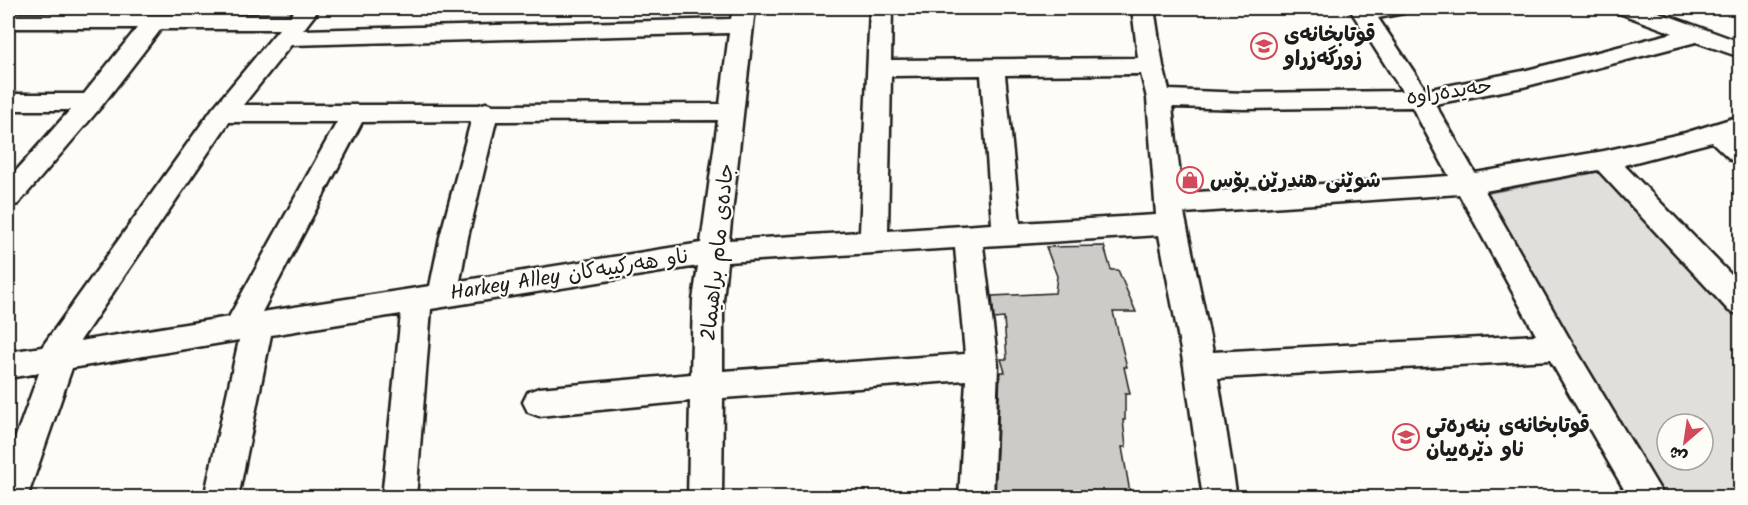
<svg xmlns="http://www.w3.org/2000/svg" width="1748" height="505" viewBox="0 0 1748 505" font-family="Kalam,'Playpen Sans Arabic',sans-serif">
  <style>
    .green { fill: #e0dfdb; stroke: #7e7e7c; stroke-width: 1.5; fill-rule: evenodd }
    .building { fill: #cccbc8; stroke: #1c1c1c; stroke-width: 1.5 }
    .lines { fill: none; stroke-linecap: round; stroke-linejoin: round }
    .minor-casing { stroke: #1c1c1c; stroke-width: 5 }
    .minor { fill: #fdfcf7; fill-rule: evenodd }
    .labels { text-anchor: middle; stroke-width: 4.5; stroke-linejoin: round; paint-order: stroke }
    .poi-label { font-size: 21px; font-weight: bold; fill: #1c1c1c; stroke: #fdfcf7; text-anchor: start }
    .street-label { font-size: 21px; fill: #1c1c1c; stroke: #fdfcf7 }
  </style>
  <rect width="100%" height="100%" fill="#fdfcf7"/>
  <filter id="ink" filterUnits="userSpaceOnUse"><feTurbulence type="fractalNoise" baseFrequency=".0167" numOctaves="2"/><feDisplacementMap in="SourceGraphic" scale="12" xChannelSelector="R" yChannelSelector="G"/><feConvolveMatrix kernelMatrix="1 2 1 2 8 2 1 2 1" color-interpolation-filters="sRGB"/></filter>
  <g filter="url(#ink)">
    <path class="green" d="M1603 171 1740 317V497H1664L1484 194ZM1667 424H1703V460H1667Z"/>
    <polygon class="building" points="1104,246 1111,270 1118,270 1136,312 1113,312 1127,367 1124,367 1130,394 1125,394 1125,420 1123,420 1126,447 1122,447 1131,498 995,498 1000,372 1005,372 1001,359 1007,359 1004,318 994,319 992,296 1055,293 1057,276 1046,247"/>
    <g class="lines">
      <defs>
        <path id="minor" d="M297 8H320L303 30 731 19 733 8H755L729 240 860 232 870 8H892L891 60 1138 58 1132 8H1154L1163 66 1169 90 1245 93 1402 91 1349 8H1407L1404 13 1378 18 1426 90 1523 71 1673 33 1619 13 1616 8H1647L1740 42V57L1696 42 1523 87 1435 104 1475 173 1604 151 1685 133 1740 116V133L1735 135 1740 139V163L1731 160 1712 142 1624 165 1740 284V315L1729 311 1598 170 1485 191 1569 338 1665 498H1629L1550 360 1218 378 1237 498H1203L1184 366 1159 235 983 246 998 366 993 498H959L966 380 723 398 722 498H688L690 401 539 416 528 412 523 402 528 392 539 388 691 374 693 300 698 266 431 309 416 498H382L401 314 271 335 238 498H204L239 340 72 368 27 498H8V458L39 373 8 378V352L42 347 213 108 279 29H161L100 108 18 204 8 207V180L70 110H8V94H84L137 28H8V14L291 15ZM729 33 720 104 493 105 486 103 479 105H243L291 45ZM1141 74 1147 98 1156 215 1020 223 1005 75ZM981 75 992 224 888 231 891 76ZM1172 107 1245 109 1412 107 1449 176 1182 193ZM718 120 701 243 460 281 468 237 496 121ZM471 121 440 237 430 286 262 312 362 122ZM229 122H337L229 317 80 341ZM1459 194 1536 335 1213 352 1184 213ZM955 248 965 354 723 371V300L727 262Z"/>
      </defs>
      <use href="#minor" class="minor-casing"/>
      <use href="#minor" class="minor"/>
    </g>
  </g>
  <defs>
    <symbol id="school-ring" viewBox="-11 -11 22 22"><circle r="9.5" fill="#fdfcf7" stroke="#d1495b" stroke-width="1.5"/><path d="M0-5L7-2L0 1L-7-2ZM-4 1L0 2.5L4 1V4Q0 6-4 4Z" fill="#d1495b"/></symbol>
    <symbol id="shop-ring" viewBox="-11 -11 22 22"><circle r="9.5" fill="#fdfcf7" stroke="#d1495b" stroke-width="1.5"/><path d="M-5-2.5h2.3a2.7 3.5 0 0 1 5.4 0H5L5.5 6h-11ZM-1.5-2.5h3a1.5 2.3 0 0 0-3 0Z" fill="#d1495b"/></symbol>
  </defs>
  <g fill-rule="evenodd">
    <use href="#school-ring" x="1249" y="31" width="30" height="30"/>
    <use href="#shop-ring" x="1175" y="165" width="30" height="30"/>
    <use href="#school-ring" x="1391" y="422" width="30" height="30"/>
  </g>
  <g class="labels">
    <g class="poi-label">
      <text x="1284" y="41">قوتابخانەی<tspan x="1284" dy="24">زورگەزراو</tspan></text>
      <text x="1210" y="187">شوێنی هندرێن بۆس</text>
      <text x="1426" y="432">قوتابخانەى بنەرەتى<tspan x="1426" dy="24">ناو دێرەييان</tspan></text>
    </g>
    <g class="street-label">
      <text transform="translate(1449 91) rotate(-8)" y="7">حەیدەراوە</text>
      <text transform="translate(717 252) rotate(-84)" y="7">جادەی مام براهیما2</text>
      <text transform="translate(569 274) rotate(-9)" y="7">Harkey Alley ناو هەركييەكان</text>
    </g>
  </g>
  <rect width="1748" height="505" fill="none" stroke="#fdfcf7" stroke-width="30"/>
  <rect x="15" y="15" width="1718" height="475" fill="none" stroke="#1c1c1c" stroke-width="2" filter="url(#ink)"/>
  <g transform="translate(1685 442) rotate(209)"><circle r="28" fill="#fdfcf7" stroke="#a3a29f" stroke-width="1.5"/>
  <path d="M0-4.5L10 22L0 15L-10 22Z" fill="#d1495b"/>
  <text y="-9" font-size="16" font-weight="bold" text-anchor="middle" fill="#1c1c1c">ش</text>
  </g>
</svg>
